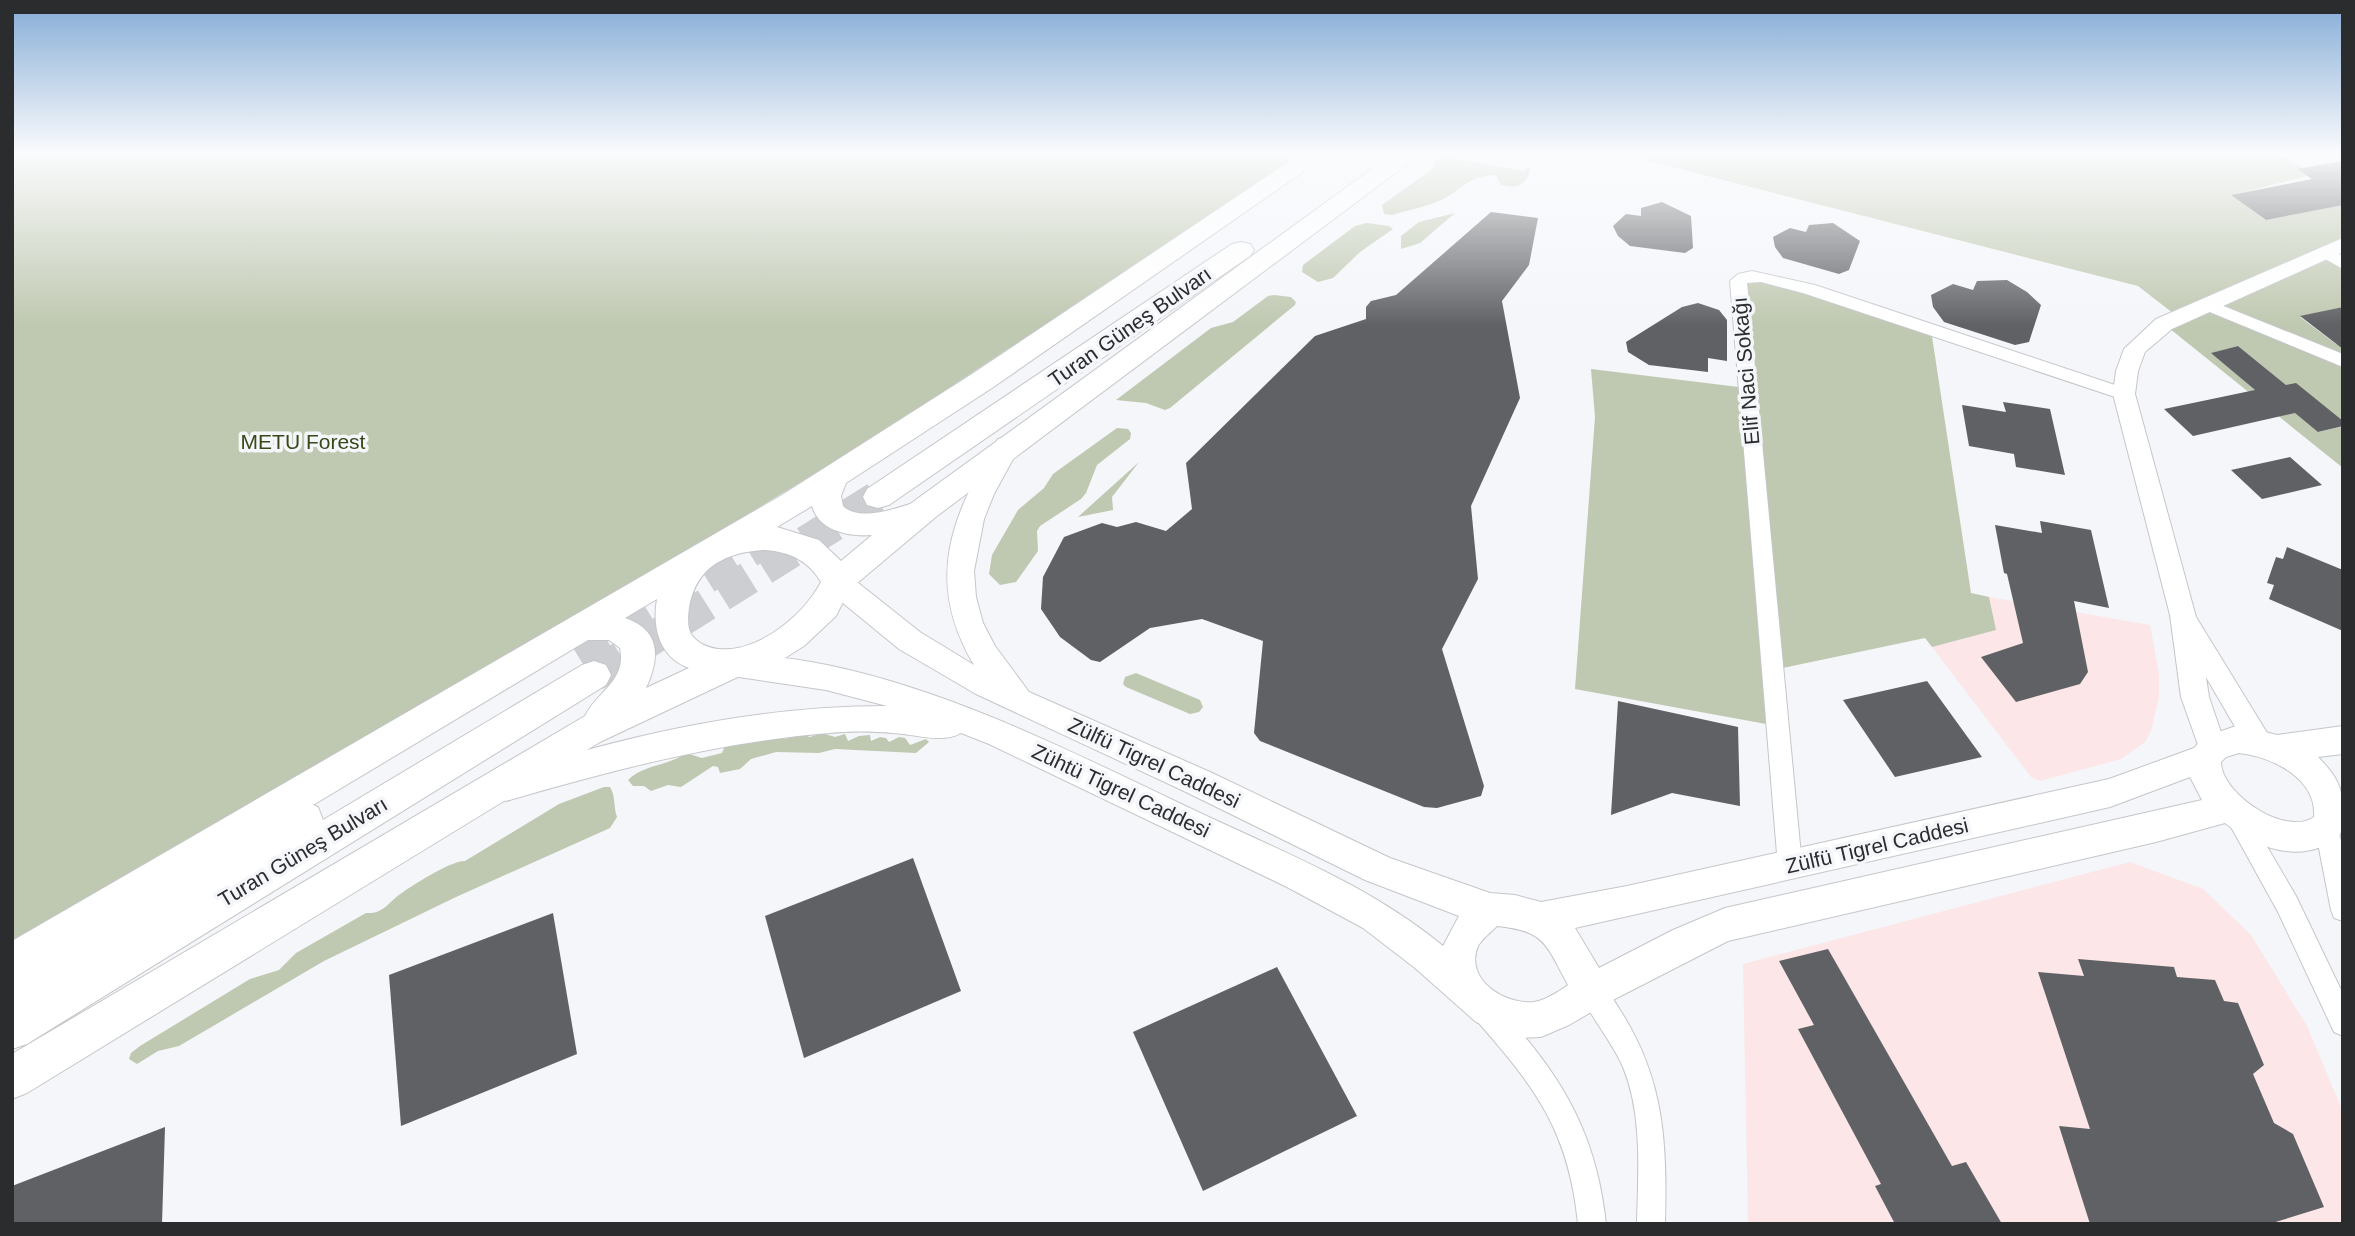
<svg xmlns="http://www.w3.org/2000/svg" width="2355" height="1236" viewBox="0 0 2355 1236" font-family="Helvetica,sans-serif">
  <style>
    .commercial { fill: #fce6e7 }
    .green { fill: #bfc8b0 }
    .building { fill: #5f6164 }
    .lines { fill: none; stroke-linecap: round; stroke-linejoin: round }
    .primary-tunnel { stroke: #ccced1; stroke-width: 33; stroke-dasharray: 33 17; stroke-linecap: butt }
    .minor-casing { stroke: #c4c6c9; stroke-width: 2 }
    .tertiary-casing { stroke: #c4c6c9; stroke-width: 2 }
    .secondary-casing { stroke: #c4c6c9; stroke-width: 2 }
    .primary-casing { stroke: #c4c6c9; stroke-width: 2 }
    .minor { fill: #fff; fill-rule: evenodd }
    .tertiary { fill: #fff; fill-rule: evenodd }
    .secondary { fill: #fff; fill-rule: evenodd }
    .primary { fill: #fff; fill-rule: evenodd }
    .labels { text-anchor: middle; stroke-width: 7; stroke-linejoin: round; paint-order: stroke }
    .street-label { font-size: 21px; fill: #2b2c2e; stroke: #f4f6fa }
    .park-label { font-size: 21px; fill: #394819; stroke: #f4f6fa }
  </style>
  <rect width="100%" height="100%" fill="#f4f6fa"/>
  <g class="commercial">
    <polygon points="1989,597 2150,625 2159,674 2159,697 2151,731 2145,742 2121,759 2040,781 2031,777 1932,647 1995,630"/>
    <polygon points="2130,862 2203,889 2251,935 2307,1026 2343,1112 2343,1224 1748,1224 1743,964"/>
  </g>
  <g class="green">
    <polygon points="12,153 1304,153 866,443 477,677 12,942"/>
    <path d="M1435 153H1459L1458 159 1524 171 1527 166 1531 169C1525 186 1519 189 1501 185L1496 175C1467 176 1464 189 1441 200 1426 207 1408 210 1392 215L1384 214 1382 205 1434 168Z"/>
    <polygon points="1592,153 2275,153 2315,174 2232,195 2265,220 2326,208 2291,183 2320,178 2343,194 2343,307 2300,317 2336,344 2343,343 2343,421 2286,385 2238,346 2212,353 2257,392 2267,390 2319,432 2343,426 2343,468 2164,324 2178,317 2138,286 1626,155"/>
    <polygon points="1455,213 1420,243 1401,249 1401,236 1419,222"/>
    <polygon points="1367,223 1389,226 1393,229 1360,252 1333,278 1318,282 1302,272 1303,265 1355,226"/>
    <polygon points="1756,277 1931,330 1971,593 1989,597 1996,630 1932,647 1925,638 1773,670 1777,726 1575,689 1595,417 1591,369 1747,388 1738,281"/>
    <polygon points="1274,295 1291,297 1296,302 1295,305 1170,408 1165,410 1146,403 1116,400 1211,328 1233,322 1268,296"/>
    <polygon points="1117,428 1128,429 1131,433 1130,439 1097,465 1086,493 1081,499 1040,526 1037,531 1038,551 1016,582 1000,585 989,574 992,555 1018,510 1044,488 1053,474"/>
    <polygon points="1139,462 1112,497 1113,510 1078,517"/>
    <polygon points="1136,673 1200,700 1203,707 1199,712 1190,714 1126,687 1123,684 1125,677"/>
    <path d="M822 733 835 737 845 734 848 741 859 736 870 735 871 741 880 737 886 738 889 742 899 737 905 738 910 745 926 739 929 742 916 753 835 749 819 753 776 752 751 759 740 769 720 773 718 767 713 766 681 787 668 785 651 791 644 786H633L628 780C644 764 669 766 686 753L702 758 722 753 725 746 762 739H785L801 734 810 737Z"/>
    <path d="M604 787H610C616 797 613 806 617 817L610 828 456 897 324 961 179 1046 158 1051 137 1064 129 1059 131 1053 140 1046 250 979 279 970 296 953 366 913C383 914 387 904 399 895 411 886 452 860 465 861L559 804Z"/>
  </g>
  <g class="building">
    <polygon points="2343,161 2343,205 2266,220 2231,195 2312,179 2297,169"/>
    <polygon points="1662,202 1691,216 1693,248 1685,253 1630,246 1618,236 1613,226 1626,214 1641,216 1641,208"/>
    <polygon points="1491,212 1538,218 1529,265 1502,301 1520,398 1471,506 1478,579 1442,649 1484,786 1481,796 1437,808 1424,807 1260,741 1254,733 1263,641 1202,619 1150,628 1100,662 1091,660 1060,637 1041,609 1043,577 1064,537 1102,523 1117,527 1136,522 1166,531 1192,509 1186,463 1315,336 1366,319 1366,307 1371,301 1396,295"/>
    <polygon points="1833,223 1860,241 1849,270 1839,274 1783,258 1775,247 1773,237 1790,228 1806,232 1809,225"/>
    <polygon points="2007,280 2027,292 2041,305 2029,342 2015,345 1944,322 1933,307 1931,295 1953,284 1973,290 1977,281"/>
    <polygon points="1698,303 1719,310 1727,320 1727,361 1708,358 1708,372 1649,365 1628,352 1626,342 1682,307"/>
    <polygon points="2343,307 2343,349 2300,316"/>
    <polygon points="2238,346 2286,385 2296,383 2343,421 2343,426 2318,432 2295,413 2193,436 2164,409 2255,390 2211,353"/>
    <polygon points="2003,402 2050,409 2065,475 2016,467 2014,454 1969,446 1962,405 2006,412"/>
    <polygon points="2290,457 2322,485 2262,499 2231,470"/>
    <polygon points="2040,521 2091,530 2109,608 2074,601 2088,672 2080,684 2016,702 1981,657 2023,643 2007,574 2004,573 1995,525 2042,533"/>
    <polygon points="2287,547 2343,570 2343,631 2269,599 2274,585 2267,583 2276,557 2283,559"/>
    <polygon points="1927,681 1982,757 1895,777 1843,700"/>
    <polygon points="1618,701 1738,727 1740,806 1672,793 1611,815"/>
    <polygon points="913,858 961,991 804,1058 765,916"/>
    <polygon points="553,913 577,1054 401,1126 389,975"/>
    <polygon points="1828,949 1952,1166 1966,1162 2002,1224 1895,1224 1875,1186 1881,1184 1798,1029 1814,1025 1779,961"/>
    <polygon points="2078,959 2174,967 2177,977 2215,980 2224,1001 2238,1003 2264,1065 2253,1074 2274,1123 2293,1134 2324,1207 2269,1224 2090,1224 2059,1126 2090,1129 2038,972 2084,976"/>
    <polygon points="1277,967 1357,1116 1203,1191 1133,1032"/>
    <polygon points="165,1127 162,1224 12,1224 12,1186"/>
  </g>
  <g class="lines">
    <g class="primary-tunnel">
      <polyline points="578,656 785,529"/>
      <polyline points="594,675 878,497"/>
    </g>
    <defs>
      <g id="minor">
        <polygon points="2326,247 2343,256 2343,269 2320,256 2318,252 2320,248"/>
        <polygon points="1752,271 1815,285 2130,390 2133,394 2130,398 2118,398 1803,293 1761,282 1747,283 1802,866 1799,874 1790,877 1781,874 1778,866 1730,281 1738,274"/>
        <polygon points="2206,299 2343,354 2343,367 2200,308 2198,304"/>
        <polygon points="2237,806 2245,809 2296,896 2343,994 2343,1036 2334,1032 2278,912 2225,816 2229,809"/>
        <polygon points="2327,817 2335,821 2343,847 2343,921 2334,918 2331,910 2315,828 2319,821"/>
        <path d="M1592 978C1606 984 1612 998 1620 1010 1665 1080 1667 1144 1665 1224H1637C1638 1173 1643 1115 1623 1067 1611 1040 1591 1018 1579 991L1583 982Z"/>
        <path d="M1486 999C1502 1006 1513 1023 1524 1036 1573 1094 1598 1149 1606 1224H1578C1569 1132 1536 1088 1477 1021L1473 1012 1477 1003Z"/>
      </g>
      <polygon id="tertiary" points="2343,238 2343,252 2172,329 2145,352 2138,371 2135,394 2196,617 2272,741 2268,749 2258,753 2248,749 2206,677 2209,697 2226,747 2222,756 2212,759 2202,756 2181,697 2170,615 2113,394 2116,371 2124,349 2156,319"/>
      <path id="secondary" d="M1007 437 1016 439 1020 446 994 494 984 519 974 571 976 597 983 623 995 646 1029 692 1210 772 1390 858 1490 893 1515 895 1541 902 1627 886 2109 779 2194 748 2204 737 2239 725 2277 735 2343 726V754L2318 757C2334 773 2343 786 2343 809 2343 816 2344 824 2342 830 2338 840 2330 844 2321 847 2288 860 2251 844 2225 823L2156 842 1728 941 1605 1004 1569 1025 1541 1037 1518 1038 1476 1022 1415 968 1363 928 1287 887 989 744 961 733C943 744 914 734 893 733 872 731 850 731 829 733 718 742 613 770 506 801L494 797 490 787 494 777C524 766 556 758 587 750 686 723 784 706 887 706L826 690 732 676 721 673 717 664 721 655 732 652C763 656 796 658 827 665 962 693 1087 760 1211 818 1291 855 1374 889 1443 946L1459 916 1365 880 1186 792 976 694 899 649 827 590 822 582 827 574 837 571 847 574 920 632 974 665C924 581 951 516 998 439ZM2239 753C2272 757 2317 778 2314 817 2286 837 2221 794 2221 762L2226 757ZM2190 777 2202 800 1725 908 1673 930 1599 968 1575 928 2110 807ZM1497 926C1546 931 1546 945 1568 985 1558 992 1546 1000 1534 1002 1505 1005 1464 980 1478 946 1482 939 1491 932 1497 926Z"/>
      <g id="primary">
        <path d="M1302 153H1330L992 388 846 483 841 496 843 506C858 521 892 510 910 504L1394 153H1422L937 516 849 590 836 616 804 646 777 663 744 674 600 742 27 1093 12 1099V1054L585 716C597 691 627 681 620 648L609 640H588L313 805 318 807 323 820 582 665 594 661 606 665 611 675 606 685 27 1044 12 1049V941L782 495 972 374ZM812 506C819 531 849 537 872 535L841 561 819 540 777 527ZM766 550C790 552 809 561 821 582 803 616 758 653 718 649 708 648 697 643 691 634 687 627 688 615 689 608 696 565 728 552 766 550ZM657 599C652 627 659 657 689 668L646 688C660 658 661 630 625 618Z"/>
        <polygon points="1241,242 1250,244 1254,250 1250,256 889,505 878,508 867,505 863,497 867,489 1232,244"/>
      </g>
    </defs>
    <use href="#minor" class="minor-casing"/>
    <use href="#tertiary" class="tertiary-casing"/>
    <use href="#secondary" class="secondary-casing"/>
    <use href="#primary" class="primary-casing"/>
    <use href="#minor" class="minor"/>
    <use href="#tertiary" class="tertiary"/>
    <use href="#secondary" class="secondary"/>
    <use href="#primary" class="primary"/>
  </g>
  <linearGradient id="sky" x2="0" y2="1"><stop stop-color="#85acd6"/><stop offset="0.47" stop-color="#fafbfd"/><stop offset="1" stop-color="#fafbfd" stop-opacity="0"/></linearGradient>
  <rect width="2355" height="326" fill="url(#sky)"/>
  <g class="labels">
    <g class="street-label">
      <text transform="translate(1130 327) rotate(-35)" y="7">Turan Güneş Bulvarı</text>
      <text transform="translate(1746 371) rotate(-95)" y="7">Elif Naci Sokağı</text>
      <text transform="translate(1154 763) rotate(25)" y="7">Zülfü Tigrel Caddesi</text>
      <text transform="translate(1121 791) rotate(25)" y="7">Zühtü Tigrel Caddesi</text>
      <text transform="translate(1877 846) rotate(-13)" y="7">Zülfü Tigrel Caddesi</text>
      <text transform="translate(303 852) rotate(-31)" y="7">Turan Güneş Bulvarı</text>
    </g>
    <g class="park-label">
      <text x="303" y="449">METU Forest</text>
    </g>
  </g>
  <rect width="2355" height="1236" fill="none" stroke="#2b2c2e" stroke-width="28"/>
</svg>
